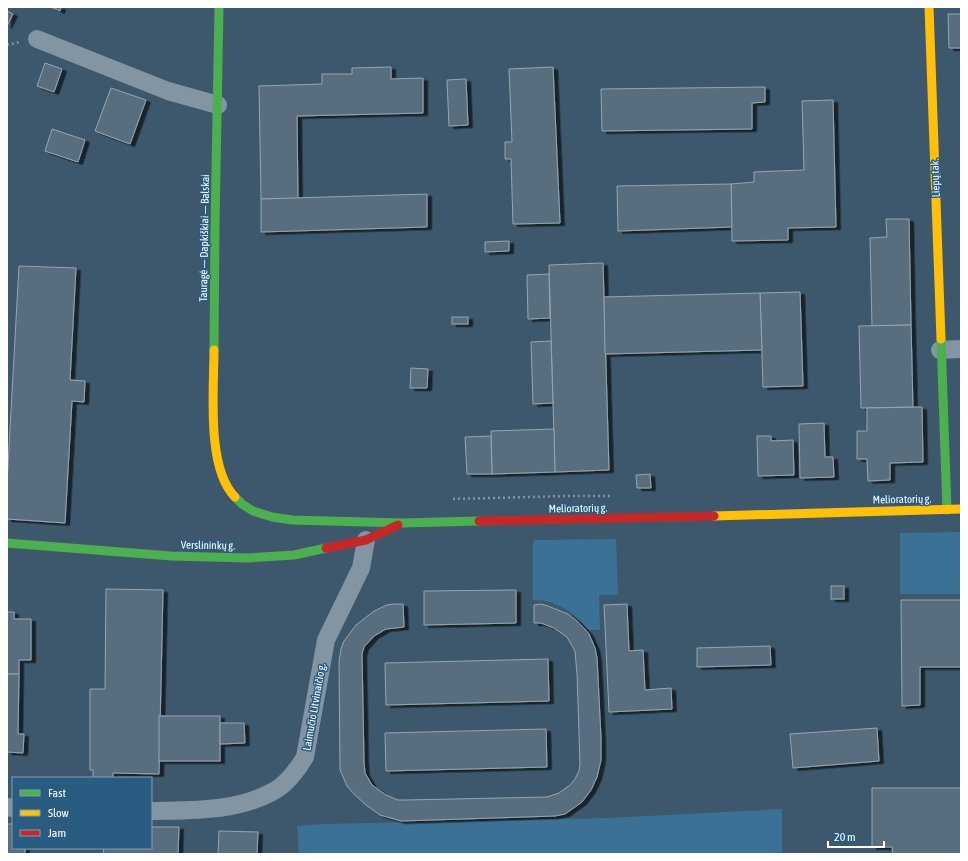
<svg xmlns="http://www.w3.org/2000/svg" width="968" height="861" viewBox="0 0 968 861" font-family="'Asap Condensed',sans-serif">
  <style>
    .green { fill: #3a7195 }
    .building { fill: #586e7e; stroke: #96a6b1; filter: url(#shadow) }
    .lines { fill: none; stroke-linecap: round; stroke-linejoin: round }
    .path { stroke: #8394a2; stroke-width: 2.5; stroke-dasharray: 2 3; stroke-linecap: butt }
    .street { stroke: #8394a2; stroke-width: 18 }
    .fast { stroke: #4caf50; stroke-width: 9 }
    .slow { stroke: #ffc107; stroke-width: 9 }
    .jam { stroke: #c62828; stroke-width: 9 }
    .labels { text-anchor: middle; stroke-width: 3; stroke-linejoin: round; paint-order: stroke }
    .street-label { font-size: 11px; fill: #fff; stroke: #295c80 }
  </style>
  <defs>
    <filter id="shadow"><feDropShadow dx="4.5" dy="2.5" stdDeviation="0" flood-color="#0009"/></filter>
  </defs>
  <rect width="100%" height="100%" fill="#3d586c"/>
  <g class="green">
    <polygon points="961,532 961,594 900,594 900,533"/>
    <path d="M616 539 618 595H599L600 630H588C575 613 555 599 533 600V543L534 540Z"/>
    <polygon points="782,809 782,854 299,854 297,826 322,824 608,818"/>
  </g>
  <g class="building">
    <polygon points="51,7 61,7 60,11"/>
    <polygon points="7,11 13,14 7,26"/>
    <polygon points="948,14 961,14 961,48 949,48"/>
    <polygon points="45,63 62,69 54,92 37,86"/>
    <polygon points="391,67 391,79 423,78 423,113 297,116 298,199 261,199 259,86 322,84 322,74 352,74 352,68"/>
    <polygon points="553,67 560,223 513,224 511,159 505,159 505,142 512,142 509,69"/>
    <polygon points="466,79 468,125 449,126 447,80"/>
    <polygon points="765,87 765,102 752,103 752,129 602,131 601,89"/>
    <polygon points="111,88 146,100 130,144 95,131"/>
    <polygon points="833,100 836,227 788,228 788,240 732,241 731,184 754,182 754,172 804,170 802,101"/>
    <polygon points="52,129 85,140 78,162 45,151"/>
    <polygon points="731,184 732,227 618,231 617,186"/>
    <polygon points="427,194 427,227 261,232 261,199"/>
    <polygon points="886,219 909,219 911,325 872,326 870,238 887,237"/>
    <polygon points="509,241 509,251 485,252 485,242"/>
    <polygon points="603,263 609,470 555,472 549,265"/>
    <polygon points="19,266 76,268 70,380 85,381 84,402 72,401 65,523 7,519 7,484"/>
    <polygon points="549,274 550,318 528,319 527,275"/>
    <polygon points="800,292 803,386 763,387 760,293"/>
    <polygon points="760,293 762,350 605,354 604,297"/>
    <rect x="452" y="317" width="16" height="7"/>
    <polygon points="911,325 913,407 861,408 859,326"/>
    <polygon points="551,341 553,403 533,404 531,342"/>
    <polygon points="411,368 428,369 427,388 410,388"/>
    <polygon points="922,407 923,462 890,463 890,480 868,481 867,459 857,459 857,431 867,431 867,408"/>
    <polygon points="824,423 825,457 833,457 834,477 800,478 799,424"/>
    <polygon points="554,429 555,472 492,474 491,431"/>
    <polygon points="491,436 492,474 467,474 465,437"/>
    <polygon points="757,436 771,436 771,441 793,440 794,475 758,476"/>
    <polygon points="650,474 651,488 637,488 636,475"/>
    <rect x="831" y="586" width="13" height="13"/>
    <polygon points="106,589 163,590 159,774 113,773 113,778 93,778 93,770 90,770 90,689 105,689"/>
    <polygon points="516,590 516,623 424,625 424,591"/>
    <polygon points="901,600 961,600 961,667 920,667 920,705 902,706"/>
    <polygon points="394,604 403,604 404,627 386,629 374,636 364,647 362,654 364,762 365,773 372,785 386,795 398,800 406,800 547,797 559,793 570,785 575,779 579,771 580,764 577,674 575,651 567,637 554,628 541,623 534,623 534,605 541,604 548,606 568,614 577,621 583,627 589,634 595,648 597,658 601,738 601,760 597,777 591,790 582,802 565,814 555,816 401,821 380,815 366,805 354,794 347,786 340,770 339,661 341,649 344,641 356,625 374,611 387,605"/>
    <polygon points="627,604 629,651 643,650 645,690 671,688 672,709 609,712 604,605"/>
    <polygon points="7,612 14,612 14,619 31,619 31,660 19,660 19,674 7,674"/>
    <polygon points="770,646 771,665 697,667 697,648"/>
    <polygon points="548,659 549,701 386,705 385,663"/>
    <polygon points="7,674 19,674 18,734 24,734 23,753 7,752"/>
    <rect x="159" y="716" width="61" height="45"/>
    <polygon points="220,723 244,723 245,743 220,744"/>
    <polygon points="877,728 879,761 793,768 790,734"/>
    <polygon points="546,729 547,767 386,771 385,733"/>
    <polygon points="872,788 961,788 961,854 893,854 892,847 872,847"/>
    <polygon points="7,824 13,824 13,848 25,848 25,854 7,854"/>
    <polygon points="151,827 179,827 178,854 103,854 104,848 151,848"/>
    <polygon points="219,831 258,832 257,854 218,854"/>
  </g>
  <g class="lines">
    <g class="path">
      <polyline points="7,45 20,42"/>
      <polyline points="453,499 567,496 613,496"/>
    </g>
    <g class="street">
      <polyline points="37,39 168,91 218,105"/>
      <polyline points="940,350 961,349"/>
      <polyline points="7,807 13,808"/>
      <path d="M151 811C192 810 235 812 272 792 285 786 298 769 305 757L326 640 361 568 366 540"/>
    </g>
    <g class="fast">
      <polyline points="941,339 947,510"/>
      <polyline points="214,350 215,226 219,7"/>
      <polyline points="235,497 242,504 253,511 272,517 292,520 402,523 479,521"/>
      <polyline points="7,543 171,556 248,558 294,555 326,548"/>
    </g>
    <g class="slow">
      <polyline points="929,7 941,339"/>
      <path d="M214 350C214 389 206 468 235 497"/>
      <polyline points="714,516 961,509"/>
    </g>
    <g class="jam">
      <polyline points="479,521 714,516"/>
      <polyline points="326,548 366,540 398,525"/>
    </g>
  </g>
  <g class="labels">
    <g class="street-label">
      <text transform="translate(935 178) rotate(-92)" y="4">Liepų tak.</text>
      <text transform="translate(204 238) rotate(-89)" y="4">Tauragė — Dapkiškiai — Balskai</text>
      <text transform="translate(902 499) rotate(-1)" y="4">Melioratorių g.</text>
      <text transform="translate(578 508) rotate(-1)" y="4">Melioratorių g.</text>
      <text transform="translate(208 545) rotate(1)" y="4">Verslininkų g.</text>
      <text transform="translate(314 707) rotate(-80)" y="4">Laimučio Litvinaičio g.</text>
    </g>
  </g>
  <rect width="968" height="861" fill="none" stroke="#ffffff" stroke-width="16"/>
  <rect x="12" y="777" width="140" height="72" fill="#295c80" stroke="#7f9db3"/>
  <rect x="20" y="790" width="20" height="6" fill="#4caf50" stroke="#7f9db3"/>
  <text x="48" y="797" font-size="12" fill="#ffffff">Fast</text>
  <rect x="20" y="810" width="20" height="6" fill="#ffc107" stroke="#7f9db3"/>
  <text x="48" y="817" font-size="12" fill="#ffffff">Slow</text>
  <rect x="20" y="830" width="20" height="6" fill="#c62828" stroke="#7f9db3"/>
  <text x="48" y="837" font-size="12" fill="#ffffff">Jam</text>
  <path d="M828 841v6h56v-6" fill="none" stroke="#ffffff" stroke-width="2"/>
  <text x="834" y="841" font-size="12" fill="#ffffff" stroke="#295c80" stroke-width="3" paint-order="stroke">20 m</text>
</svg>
